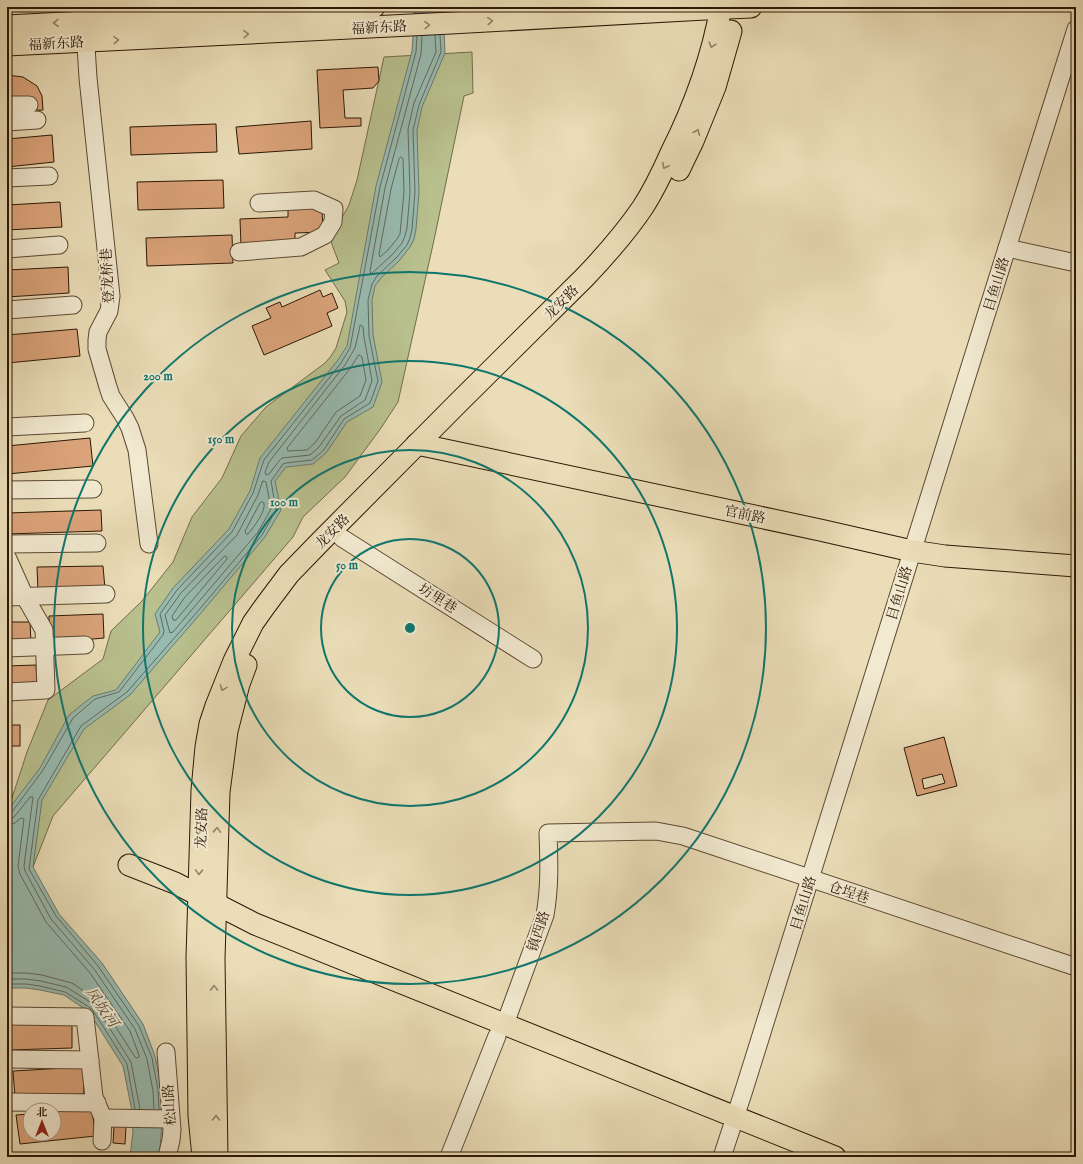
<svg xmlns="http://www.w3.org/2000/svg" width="1083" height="1164" viewBox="0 0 1083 1164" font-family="'IM FELL English','Noto Serif SC',serif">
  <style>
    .green { fill: #b8c08e; stroke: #726c4a }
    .water { fill: #98bbb1; stroke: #6d796c }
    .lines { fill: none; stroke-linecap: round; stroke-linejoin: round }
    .shore { stroke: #62695b; stroke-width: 1 }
    .building { fill: #dba37a; stroke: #2c1705; fill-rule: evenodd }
    .minor-casing { stroke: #5c4832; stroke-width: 19 }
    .major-casing { stroke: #2c1705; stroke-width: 23 }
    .minor { stroke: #f1e9d0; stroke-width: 17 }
    .major { stroke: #eaddb7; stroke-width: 21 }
    .oneway { stroke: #948467 }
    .ring { fill: none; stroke: #0f766e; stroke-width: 2 }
    .labels { text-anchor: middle; stroke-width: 4; stroke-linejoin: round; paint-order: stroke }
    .street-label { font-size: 14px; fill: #2c1705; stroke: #f1e9d0 }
    .water-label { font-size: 15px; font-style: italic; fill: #525041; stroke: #f1e9d0 }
    .centre { fill: #0f766e; stroke: #f1e9d0; stroke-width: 2 }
    .ring-label { font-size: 12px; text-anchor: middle; font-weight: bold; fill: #0f766e; stroke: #f1e9d0; stroke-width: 4; stroke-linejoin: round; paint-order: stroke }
  </style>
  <rect width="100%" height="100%" fill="#eaddb7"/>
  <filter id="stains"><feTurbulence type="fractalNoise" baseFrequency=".005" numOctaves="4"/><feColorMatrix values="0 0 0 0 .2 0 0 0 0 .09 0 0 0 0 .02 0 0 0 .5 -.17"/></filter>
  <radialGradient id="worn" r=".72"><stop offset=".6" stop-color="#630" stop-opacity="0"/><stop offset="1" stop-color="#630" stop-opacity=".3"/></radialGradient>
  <polygon class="green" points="472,52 473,93 464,96 434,240 398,402 381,428 345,477 303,517 293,537 53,816 33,867 8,810 27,752 48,700 103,659 111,631 142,601 173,562 192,517 222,478 241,436 266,407 325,363 331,356 336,348 347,312 345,301 325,270 339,263 330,239 349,205 357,180 384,57"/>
  <polygon class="water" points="415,7 443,7 445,53 422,107 417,130 419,192 416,229 414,239 410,247 399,261 381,278 375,286 372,300 373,335 382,382 373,407 347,422 326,453 313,464 286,467 275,481 281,510 265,537 201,613 130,695 84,729 42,800 33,867 59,914 102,963 143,1024 155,1056 162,1090 163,1115 159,1157 130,1157 133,1132 131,1106 123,1066 89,1012 64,995 40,990 26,988 7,988 7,809 8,810 40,768 69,715 93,696 116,690 160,632 155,614 173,588 229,529 250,491 260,458 338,360 347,346 376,186 412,51"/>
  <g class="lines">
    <g class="shore">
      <polyline points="422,36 421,54 385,188 370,271 371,274 392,255 402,243 405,236 407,228 410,192 408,129 414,103 436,52 435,35"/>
      <polygon points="401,157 403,159 404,192 400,234 397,239 388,250 380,257 379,254 391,189 399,159"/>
      <polygon points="361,325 363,327 364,337 372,381 365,400 341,416 319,447 310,455 282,458 279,461 269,474 266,475 265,472 269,462 345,365 355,348 360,326"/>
      <polygon points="359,355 362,357 366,380 360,396 336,412 315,443 307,450 288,451 287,448 349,370"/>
      <polygon points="263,481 266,482 271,509 258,532 173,632 170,633 165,615 181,593 237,535 258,495"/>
      <path d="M262 502 264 503C266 511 254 527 248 534H246L245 531 260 503Z"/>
      <polygon points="225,556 227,557 227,559 176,620 173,620 172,616 185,597"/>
      <polyline points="7,814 12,812 43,770 73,718 95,699 119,692 163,635 164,631 160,614 177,590 232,532 253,493 264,460 341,363 350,348 380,187 416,52 417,36"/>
      <polyline points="7,819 12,818 15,816 30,797 33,797 24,866 25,871 51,919 94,969 135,1029 147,1059 153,1091 154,1109"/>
      <polyline points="7,825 15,823 21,818 24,819 18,866 20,874 46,922 90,973 130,1031 139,1055 139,1057 137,1058 135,1057 100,1002 72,983 42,975 26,973 7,973"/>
      <polyline points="7,979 26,979 41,981 66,987 95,1005 131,1062 140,1109"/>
      <polyline points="7,984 26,984 40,986 65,992 92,1009 127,1064 135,1109"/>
      <polyline points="159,1109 158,1090 152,1058 139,1026 98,966 56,916 29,869 38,800 81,726 127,692 198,611 262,535 276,510 271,481 283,464 286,463 312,460 323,451 344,419 370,403 378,381 369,336 368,300 372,284 377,276 396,258 407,245 410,238 412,229 415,192 413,130 419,105 441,52 440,35"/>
    </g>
  </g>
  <g class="building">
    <polygon points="378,67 379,81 373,88 343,90 345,118 361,118 361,126 320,128 317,70"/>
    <polygon points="7,75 23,77 37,86 42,96 43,110 22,111 7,107"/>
    <polygon points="311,121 312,149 239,154 236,127"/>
    <polygon points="216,124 217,152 131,155 130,127"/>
    <polygon points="52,135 54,162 7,167 7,139"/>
    <polygon points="223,180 224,208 138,210 137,182"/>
    <polygon points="60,202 62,227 7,230 7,205"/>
    <polygon points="322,207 323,232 295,233 295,245 241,246 240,219 288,217 288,209"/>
    <polygon points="232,235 233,263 147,266 146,238"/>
    <polygon points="68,267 69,293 7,297 7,270"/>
    <polygon points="320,290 323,297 332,293 338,308 327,313 332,326 264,355 252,326 271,318 266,308 280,302 282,307"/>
    <polygon points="77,329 80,356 7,363 7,335"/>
    <polygon points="90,438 93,466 7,474 7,446"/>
    <polygon points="101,510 102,531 7,534 7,513"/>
    <polygon points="103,566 105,589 38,590 37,567"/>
    <polygon points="103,614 104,638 49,643 49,616"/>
    <polygon points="7,622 30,622 31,643 7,644"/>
    <polygon points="36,665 37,687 7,687 7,666"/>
    <rect x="7" y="725" width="13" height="21"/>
    <path d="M944 737 957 786 917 796 904 748ZM942 774 945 783 924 789 922 779Z"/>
    <polygon points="72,1018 72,1048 8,1050 7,1020"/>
    <polygon points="83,1067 84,1094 15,1097 13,1071"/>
    <polygon points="92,1107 95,1136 20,1144 16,1115 30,1114 30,1134 54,1134 54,1111"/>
    <polygon points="114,1126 126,1126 125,1144 113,1143"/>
  </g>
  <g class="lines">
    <defs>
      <g id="minor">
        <polyline points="85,30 88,78 111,296 109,311 98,332 97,340 97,349 108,387 111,396 125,418 130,428 137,450 149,544"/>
        <polyline points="7,105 29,105"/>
        <polyline points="7,122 37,120"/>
        <polyline points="7,178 49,176"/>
        <polyline points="1007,248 1076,263"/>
        <polyline points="7,249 59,245"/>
        <polyline points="239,252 301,247 325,235 333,222 334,209 314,200 259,203"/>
        <polyline points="7,310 73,305"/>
        <polyline points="7,427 85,423"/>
        <polyline points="7,490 93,489"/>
        <polyline points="342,538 533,659"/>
        <polyline points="7,544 97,543"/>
        <polyline points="7,557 25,597 44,630 46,690 7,692"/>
        <polyline points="7,597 106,594"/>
        <polyline points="7,648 85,645"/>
        <polyline points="7,1016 85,1017 94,1097 103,1118 102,1141"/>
        <path d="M505 1024 545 915C550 887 549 861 548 833L656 831 683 836 1076 967"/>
        <polyline points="166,1052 172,1130 171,1140 167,1157"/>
        <polyline points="7,1059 90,1060"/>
        <polyline points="7,1102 97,1103"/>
        <polyline points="103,1118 170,1119"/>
        <polyline points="449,1157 497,1036"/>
        <polyline points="722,1157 744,1090 1007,248 1076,29"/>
      </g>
      <g id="major">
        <polyline points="7,26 374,7"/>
        <polyline points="7,45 451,23 705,9 751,7"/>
        <polyline points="679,170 693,141 715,87 731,31"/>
        <polyline points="417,444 820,530 912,551 945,556 1076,566"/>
        <polyline points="129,865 175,883 255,924 835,1157"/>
        <path d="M203 1157 199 1116 197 957 202 790 206 747 210 724 216 706 234 661 253 623 265 606 289 574 320 542 458 403 585 277C606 255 626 232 643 207 654 190 663 171 671 153 694 107 712 58 721 7"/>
        <polyline points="217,1157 214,959 219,792 227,731 239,684 246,665"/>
      </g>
    </defs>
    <use href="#minor" class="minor-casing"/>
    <use href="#major" class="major-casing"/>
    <use href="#minor" class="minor"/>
    <use href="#major" class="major"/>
  </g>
  <defs><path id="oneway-chevron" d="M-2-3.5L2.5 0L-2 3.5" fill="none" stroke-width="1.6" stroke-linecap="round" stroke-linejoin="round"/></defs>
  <g class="oneway">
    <use href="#oneway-chevron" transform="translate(490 21) rotate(-3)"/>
    <use href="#oneway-chevron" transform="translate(56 23) rotate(177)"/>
    <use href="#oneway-chevron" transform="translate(427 25) rotate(-3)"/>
    <use href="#oneway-chevron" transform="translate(246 34) rotate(-3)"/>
    <use href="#oneway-chevron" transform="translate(116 40) rotate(-3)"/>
    <use href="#oneway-chevron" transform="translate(712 45) rotate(107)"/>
    <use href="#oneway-chevron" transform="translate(697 132) rotate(-67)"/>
    <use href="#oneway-chevron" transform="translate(665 166) rotate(117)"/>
    <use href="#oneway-chevron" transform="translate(223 688) rotate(111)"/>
    <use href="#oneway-chevron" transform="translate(217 830) rotate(-88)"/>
    <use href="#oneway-chevron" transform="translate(199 872) rotate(92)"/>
    <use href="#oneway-chevron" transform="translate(214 988) rotate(-91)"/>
    <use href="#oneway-chevron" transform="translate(216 1118) rotate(-90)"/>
  </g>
  <g class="ring">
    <circle cx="410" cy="628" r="89"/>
    <circle cx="410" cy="628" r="178"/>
    <circle cx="410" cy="628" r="267"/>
    <circle cx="410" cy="628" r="356"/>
  </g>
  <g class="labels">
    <g class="street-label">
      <text transform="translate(379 27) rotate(-3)" y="5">福新东路</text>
      <text transform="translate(56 43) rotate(-3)" y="5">福新东路</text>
      <text transform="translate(107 276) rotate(-93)" y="5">登龙桥巷</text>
      <text transform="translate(996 284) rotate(-73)" y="5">目鱼山路</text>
      <text transform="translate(561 302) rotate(-45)" y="5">龙安路</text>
      <text transform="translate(745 514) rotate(12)" y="5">官前路</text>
      <text transform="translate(332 531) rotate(-45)" y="5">龙安路</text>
      <text transform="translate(899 593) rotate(-73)" y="5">目鱼山路</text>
      <text transform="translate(438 598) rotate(32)" y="5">坊里巷</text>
      <text transform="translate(201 828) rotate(-88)" y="5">龙安路</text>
      <text transform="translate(849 892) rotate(18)" y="5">仓埕巷</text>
      <text transform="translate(803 903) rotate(-73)" y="5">目鱼山路</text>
      <text transform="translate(538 931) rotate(-72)" y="5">镇西路</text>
      <text transform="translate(169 1105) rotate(-94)" y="5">松山路</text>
    </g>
    <g class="water-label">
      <text transform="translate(102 1007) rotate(55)" y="5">凤坂河</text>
    </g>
  </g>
  <circle cx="410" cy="628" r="6" class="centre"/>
  <g class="ring-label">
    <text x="158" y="380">200 m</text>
    <text x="221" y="443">150 m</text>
    <text x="284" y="506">100 m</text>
    <text x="347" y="569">50 m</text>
  </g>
  <rect width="1083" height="1164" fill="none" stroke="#eaddb7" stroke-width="24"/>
  <rect x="8" y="8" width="1067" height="1148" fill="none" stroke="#2c1705" stroke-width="2"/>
  <rect x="12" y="12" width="1059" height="1140" fill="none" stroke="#2c1705"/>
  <g transform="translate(42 1122)"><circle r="19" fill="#f1e9d0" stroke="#a2957f"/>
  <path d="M0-3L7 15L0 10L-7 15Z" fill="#8f2418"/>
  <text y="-6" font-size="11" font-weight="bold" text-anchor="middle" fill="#2c1705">北</text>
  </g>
  <rect width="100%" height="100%" filter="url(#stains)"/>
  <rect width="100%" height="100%" fill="url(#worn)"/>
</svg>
